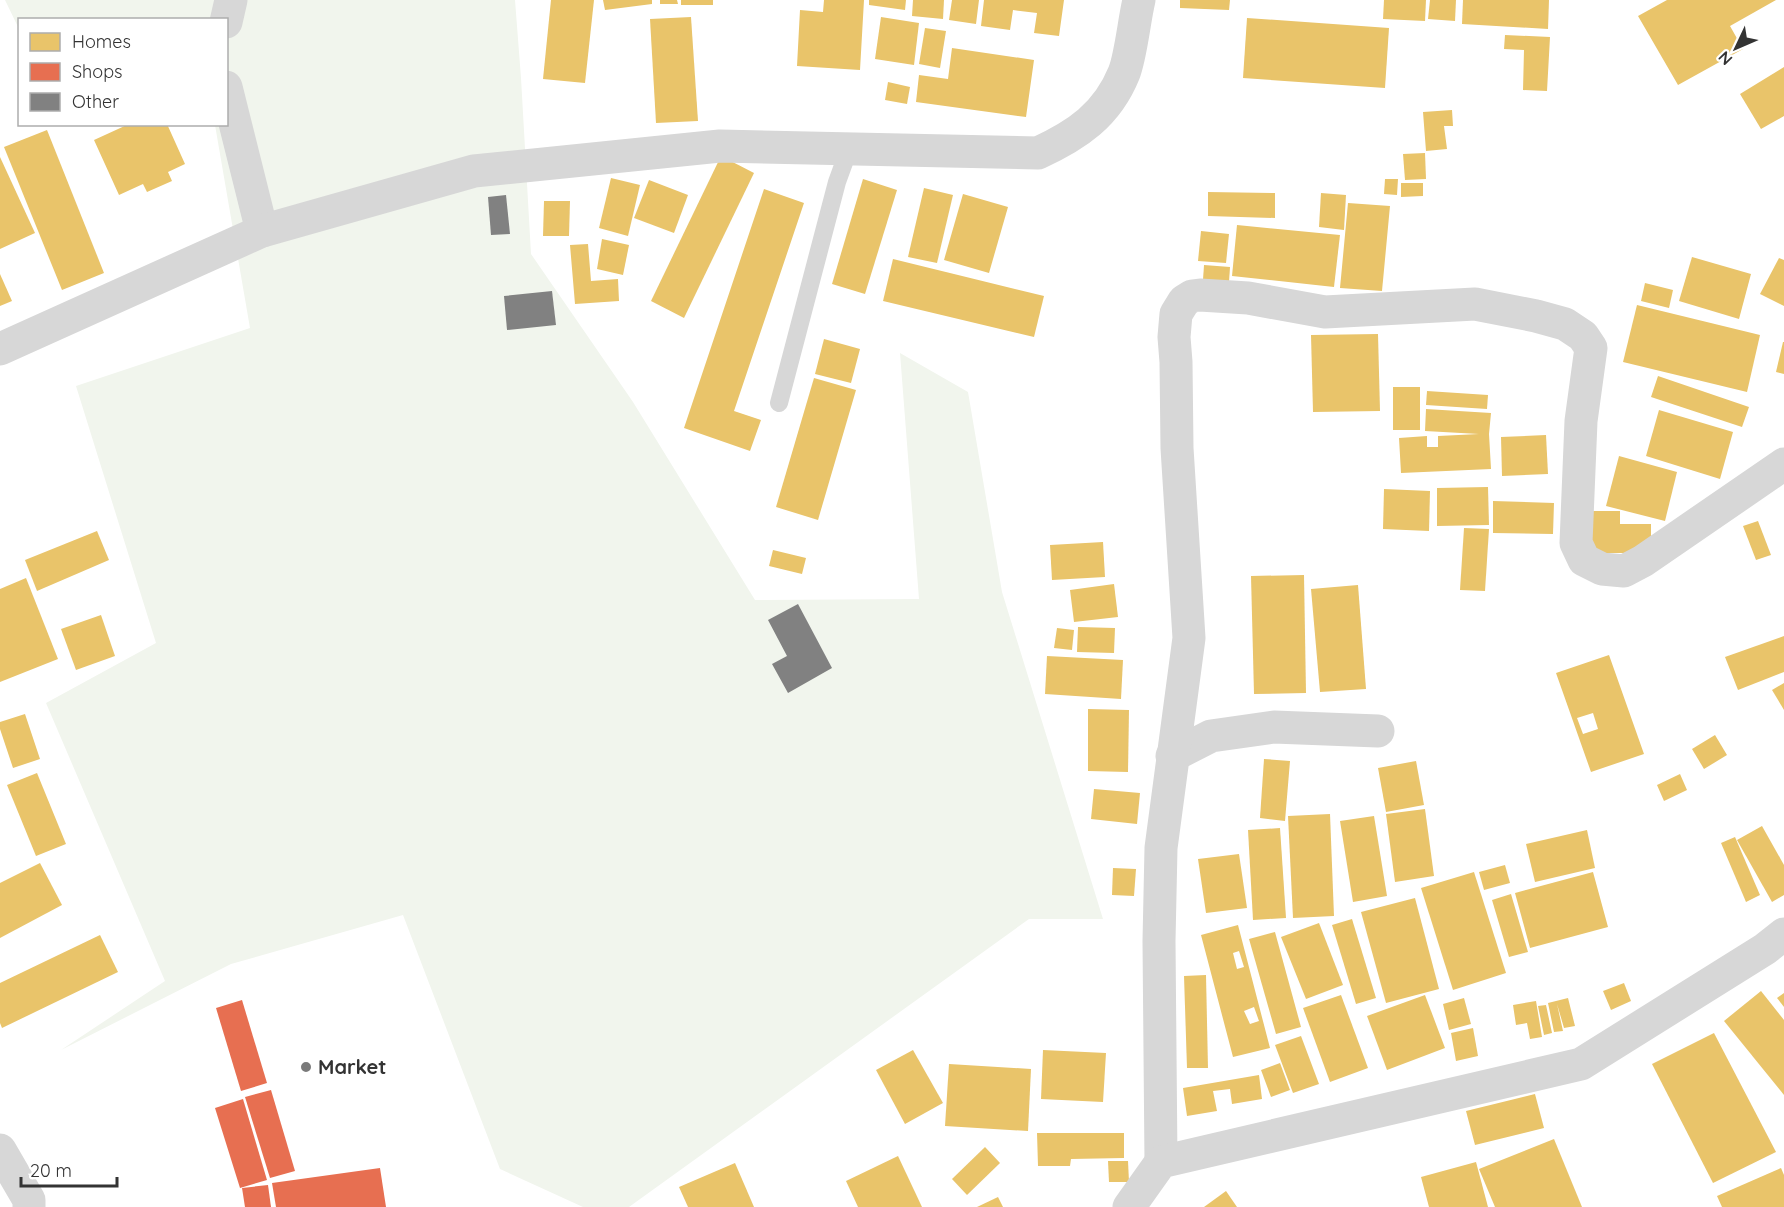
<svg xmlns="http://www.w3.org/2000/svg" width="1784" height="1207" viewBox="0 0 1784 1207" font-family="Quicksand,sans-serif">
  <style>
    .green { fill: #f1f5ed }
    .homes { fill: #e9c46a; fill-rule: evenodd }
    .shops { fill: #e76f51 }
    .building { fill: #818181 }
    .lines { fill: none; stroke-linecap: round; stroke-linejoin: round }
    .service { stroke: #d7d7d7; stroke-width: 18 }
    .minor { stroke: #d7d7d7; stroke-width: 33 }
    .poi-dot { fill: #7a7a7a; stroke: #fff; stroke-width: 2 }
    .labels { text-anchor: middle; stroke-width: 6; stroke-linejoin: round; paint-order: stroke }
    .poi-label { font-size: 20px; font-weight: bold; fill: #333; stroke: #fff; text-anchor: start }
  </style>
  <rect width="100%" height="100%" fill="#fff"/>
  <polygon class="green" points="5,0 515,0 521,78 531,254 633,402 755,600 919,599 900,353 968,392 1002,592 1103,919 1029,919 629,1207 583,1207 500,1169 403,915 231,964 61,1050 165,981 46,703 156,643 76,386 250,328 215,125 226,124 226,20 20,20 19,29"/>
  <g class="homes">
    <polygon points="551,0 594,0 585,83 543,79"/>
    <polygon points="603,0 652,0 652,4 605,10"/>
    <polygon points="660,0 677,0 678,4 660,4"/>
    <rect x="681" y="0" width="32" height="5"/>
    <polygon points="824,0 864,0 860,70 797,66 800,10 823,12"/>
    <polygon points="869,0 906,0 905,10 869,5"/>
    <polygon points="913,0 944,0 943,19 912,16"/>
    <polygon points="952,0 979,0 976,24 949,20"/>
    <polygon points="984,0 1064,0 1059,36 1034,33 1037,13 1013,10 1010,30 981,26"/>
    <polygon points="1180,0 1230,0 1229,10 1180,8"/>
    <polygon points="1384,0 1426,0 1425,21 1383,19"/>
    <polygon points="1430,0 1456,0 1455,21 1428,19"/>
    <polygon points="1463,0 1549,0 1548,29 1462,24"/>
    <polygon points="1667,0 1776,0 1730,26 1743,49 1678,85 1638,16"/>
    <polygon points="691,17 698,121 656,123 650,19"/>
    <polygon points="881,17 919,23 914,65 875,59"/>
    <polygon points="1247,18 1389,28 1385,88 1243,78"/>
    <polygon points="925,28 946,31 940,68 919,64"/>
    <polygon points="1505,35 1550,37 1547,91 1523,90 1524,50 1504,49"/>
    <polygon points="952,48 1034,60 1026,117 916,102 919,75 948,79"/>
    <polygon points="1784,67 1784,116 1761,129 1740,94"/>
    <polygon points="888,82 910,87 907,104 885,100"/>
    <polygon points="1452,110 1453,126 1444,126 1447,149 1426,151 1423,112"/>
    <polygon points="129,124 167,124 185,164 168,172 172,181 147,192 143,184 119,195 94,140"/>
    <polygon points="47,130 104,273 62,290 4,147"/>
    <polygon points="1425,153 1426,179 1405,180 1403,154"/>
    <polygon points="721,156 754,173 684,318 651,301"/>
    <polygon points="0,157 35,233 0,249"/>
    <polygon points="611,178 640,185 628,236 599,228"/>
    <polygon points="863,179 897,190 865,294 832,284"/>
    <polygon points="1385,179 1398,179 1397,195 1384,194"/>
    <polygon points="649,180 688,195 674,233 634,218"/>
    <polygon points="1401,183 1423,183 1423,196 1401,197"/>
    <polygon points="924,188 953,195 937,263 908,257"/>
    <polygon points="764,189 804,203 734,411 761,420 750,451 684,428"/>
    <polygon points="1208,192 1275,193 1275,218 1208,216"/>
    <polygon points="1321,193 1346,195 1344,230 1319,227"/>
    <polygon points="963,194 1008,207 989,273 944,260"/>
    <polygon points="544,201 570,201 569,236 543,236"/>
    <polygon points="1348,203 1390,206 1382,291 1340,288"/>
    <polygon points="1237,225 1340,235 1334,287 1232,276"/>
    <polygon points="1201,231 1229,234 1226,263 1198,261"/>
    <polygon points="602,239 629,245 623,275 597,269"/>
    <polygon points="588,244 591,281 618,279 619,301 575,304 570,245"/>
    <polygon points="1692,257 1751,274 1739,319 1679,301"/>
    <polygon points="1779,258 1784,260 1784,306 1760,294"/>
    <polygon points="893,259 1044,296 1034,337 883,301"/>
    <polygon points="1204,265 1230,267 1229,282 1203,280"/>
    <polygon points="0,274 12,301 0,306"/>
    <polygon points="1645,283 1673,290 1669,308 1641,301"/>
    <polygon points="1637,305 1760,335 1747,392 1623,362"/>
    <polygon points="1378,334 1380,411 1313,412 1311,335"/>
    <polygon points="824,339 860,349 851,383 815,374"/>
    <polygon points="1783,342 1784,342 1784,374 1776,372"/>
    <polygon points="1658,376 1749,407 1742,427 1651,397"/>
    <polygon points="814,378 856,390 818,520 776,507"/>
    <rect x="1393" y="387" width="27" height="43"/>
    <polygon points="1427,391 1488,395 1487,409 1426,405"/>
    <polygon points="1426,409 1491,413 1489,434 1491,469 1401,473 1399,438 1427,436 1427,447 1438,447 1438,436 1479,434 1425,431"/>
    <polygon points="1659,410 1733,432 1720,479 1646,456"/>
    <polygon points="1546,435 1548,474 1502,476 1501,437"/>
    <polygon points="1619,456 1677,472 1665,521 1606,506"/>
    <polygon points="1488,487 1489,525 1437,526 1437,488"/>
    <polygon points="1384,489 1430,491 1429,531 1383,529"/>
    <polygon points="1493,501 1554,503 1553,534 1493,533"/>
    <polygon points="1588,511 1620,511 1620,524 1651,524 1651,553 1589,553"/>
    <polygon points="1758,521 1771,555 1756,560 1743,526"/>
    <polygon points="1464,528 1489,529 1485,591 1460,590"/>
    <polygon points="97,531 109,560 37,591 25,560"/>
    <polygon points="1103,542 1105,577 1052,580 1050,545"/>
    <polygon points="773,550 806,558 802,574 769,566"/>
    <polygon points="1304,575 1306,693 1254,694 1251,576"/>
    <polygon points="26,578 58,659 0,682 0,589"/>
    <polygon points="1114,584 1118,617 1074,622 1070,590"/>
    <polygon points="1358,585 1366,689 1320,692 1311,589"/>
    <polygon points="101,615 115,656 76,670 61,629"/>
    <polygon points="1078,627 1115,628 1114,653 1077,652"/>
    <polygon points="1057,628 1074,630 1072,650 1054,648"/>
    <polygon points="1784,636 1784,672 1738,690 1725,657"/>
    <path d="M1609 655 1644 754 1591 772 1556 673ZM1593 713 1598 729 1583 734 1577 718Z"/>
    <polygon points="1047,656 1123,660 1121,699 1045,694"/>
    <polygon points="1784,683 1784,710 1772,690"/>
    <polygon points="1088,709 1129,710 1128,772 1088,771"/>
    <polygon points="25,714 40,759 13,768 0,729 0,722"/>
    <polygon points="1715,735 1727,755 1704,769 1692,749"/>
    <polygon points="1264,759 1290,761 1285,821 1260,818"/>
    <polygon points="1416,761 1424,805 1386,812 1378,768"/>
    <polygon points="37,773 66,844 36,856 7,785"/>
    <polygon points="1680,774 1687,790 1664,801 1657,785"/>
    <polygon points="1094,789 1140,793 1137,824 1091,819"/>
    <polygon points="1425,809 1434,876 1395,882 1386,814"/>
    <polygon points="1330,814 1334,916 1293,918 1288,816"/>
    <polygon points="1374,816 1387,896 1353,902 1340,821"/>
    <polygon points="1762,826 1784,865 1784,895 1772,902 1737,840"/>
    <polygon points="1280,828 1286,918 1253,920 1248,830"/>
    <polygon points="1587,830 1595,868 1535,882 1526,844"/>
    <polygon points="1735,837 1760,895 1746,902 1721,843"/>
    <polygon points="1239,854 1247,908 1206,913 1198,859"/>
    <polygon points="40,863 62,905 0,938 0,883"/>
    <polygon points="1505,865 1510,883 1484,890 1479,872"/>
    <polygon points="1113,868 1136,869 1134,896 1112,895"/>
    <polygon points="1474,872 1506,973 1453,990 1421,888"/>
    <polygon points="1593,872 1608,927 1530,948 1515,893"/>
    <polygon points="1511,894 1528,952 1509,957 1492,900"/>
    <polygon points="1415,898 1439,989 1386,1003 1361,912"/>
    <polygon points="1352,919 1376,998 1356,1004 1332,925"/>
    <polygon points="1319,923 1343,985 1306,999 1281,937"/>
    <path d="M1238 925 1270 1048 1233 1057 1201 935ZM1239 951 1244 967 1237 969 1233 953ZM1254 1007 1259 1021 1250 1024 1244 1011Z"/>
    <polygon points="1275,932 1301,1027 1276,1034 1249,939"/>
    <polygon points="100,935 118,972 2,1028 0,1023 0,983"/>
    <polygon points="1206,975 1208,1068 1187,1068 1184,976"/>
    <polygon points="1624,983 1631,1001 1611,1010 1603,991"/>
    <polygon points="1761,991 1784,1020 1784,1095 1724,1021"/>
    <polygon points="1784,993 1784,1007 1777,998"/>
    <polygon points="1341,995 1368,1068 1330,1082 1303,1008"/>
    <polygon points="1425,995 1445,1048 1387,1070 1367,1016"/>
    <polygon points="1464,998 1471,1024 1449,1030 1443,1004"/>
    <polygon points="1568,998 1575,1026 1564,1028 1557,1004 1563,1031 1554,1032 1548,1003"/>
    <polygon points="1536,1001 1542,1037 1530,1039 1527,1023 1516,1025 1513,1005"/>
    <polygon points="1546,1005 1552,1033 1544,1035 1538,1006"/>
    <polygon points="1473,1028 1478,1056 1456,1061 1451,1033"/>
    <polygon points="1714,1033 1776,1152 1713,1183 1652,1064"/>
    <polygon points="1301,1036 1319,1084 1293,1093 1275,1045"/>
    <polygon points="913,1050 943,1103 905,1124 876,1070"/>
    <polygon points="1043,1050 1106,1053 1103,1102 1041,1099"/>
    <polygon points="1280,1063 1290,1090 1271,1097 1261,1070"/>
    <polygon points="949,1064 1031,1069 1028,1131 945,1126"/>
    <polygon points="1259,1075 1262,1099 1232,1104 1230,1089 1213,1091 1217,1111 1187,1116 1183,1088"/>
    <polygon points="1535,1094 1544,1128 1475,1145 1466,1111"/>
    <polygon points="1037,1133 1124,1133 1124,1158 1071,1159 1070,1166 1038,1166"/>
    <polygon points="1554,1139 1582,1207 1495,1207 1479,1169"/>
    <polygon points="985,1147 1000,1163 967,1195 952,1179"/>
    <polygon points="898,1156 922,1207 858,1207 846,1181"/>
    <polygon points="1108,1161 1128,1161 1129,1182 1109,1182"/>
    <polygon points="1476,1162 1488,1207 1429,1207 1421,1177"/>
    <polygon points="735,1163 754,1207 688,1207 679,1187"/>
    <polygon points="1781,1168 1784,1175 1784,1207 1722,1207 1717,1196"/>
    <polygon points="1226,1191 1237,1207 1204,1207"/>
    <polygon points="998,1197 1003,1207 977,1207"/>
  </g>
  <g class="shops">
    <polygon points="242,1000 267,1083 241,1091 216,1008"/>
    <polygon points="271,1090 295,1171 270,1178 245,1097"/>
    <polygon points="243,1099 267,1180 240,1188 215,1108"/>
    <polygon points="380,1168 386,1207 276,1207 272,1183"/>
    <polygon points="268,1185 271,1207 245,1207 242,1188"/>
  </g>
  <g class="building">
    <polygon points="506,195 510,234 491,235 488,197"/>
    <polygon points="552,291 556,325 507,330 504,296"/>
    <polygon points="798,604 832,668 788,693 772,664 787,656 768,620"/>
  </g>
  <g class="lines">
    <polyline class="service" points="779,403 837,182 849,149"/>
    <g class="minor">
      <polyline points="226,22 231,0"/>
      <polyline points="226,87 262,231"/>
      <path d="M0 349 262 231 474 171 720 146 1038 153C1077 135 1107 115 1124 73 1131 55 1134 21 1139 0"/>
      <polyline points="1172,756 1211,736 1274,727 1378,731"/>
      <polyline points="0,1150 29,1200 29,1207"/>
      <polyline points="1161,1162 1159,941 1161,848 1189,638 1177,448 1176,362 1174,337 1176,314 1184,301 1192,296 1200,295 1248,298 1325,312 1475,304 1536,316 1565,324 1583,336 1591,348 1581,421 1576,543 1584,560 1602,569 1624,571 1643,561 1784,464"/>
      <polyline points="1129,1207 1161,1162 1581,1064 1765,949 1784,934"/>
    </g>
  </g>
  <circle class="poi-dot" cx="306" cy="1067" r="6"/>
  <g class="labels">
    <g class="poi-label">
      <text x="318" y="1074">Market</text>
    </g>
  </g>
  <rect x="18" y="18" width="210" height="108" fill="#ffffff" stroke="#adadad" stroke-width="1.5"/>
  <rect x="30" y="33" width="30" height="18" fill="#e9c46a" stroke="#adadad" stroke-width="1.5"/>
  <text x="72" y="48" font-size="18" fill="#333333">Homes</text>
  <rect x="30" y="63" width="30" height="18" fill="#e76f51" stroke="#adadad" stroke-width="1.5"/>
  <text x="72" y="78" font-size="18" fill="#333333">Shops</text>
  <rect x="30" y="93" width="30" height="18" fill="#818181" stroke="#adadad" stroke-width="1.5"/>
  <text x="72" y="108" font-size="18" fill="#333333">Other</text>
  <g transform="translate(1736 48) rotate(226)" stroke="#ffffff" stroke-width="4.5" paint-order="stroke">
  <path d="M0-4.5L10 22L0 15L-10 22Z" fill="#333333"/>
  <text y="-9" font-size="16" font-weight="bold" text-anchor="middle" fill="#333333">N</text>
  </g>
  <path d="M21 1177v9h96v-9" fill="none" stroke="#333333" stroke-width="3"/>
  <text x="30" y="1177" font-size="18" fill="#333333" stroke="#ffffff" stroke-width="4.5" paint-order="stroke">20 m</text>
</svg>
